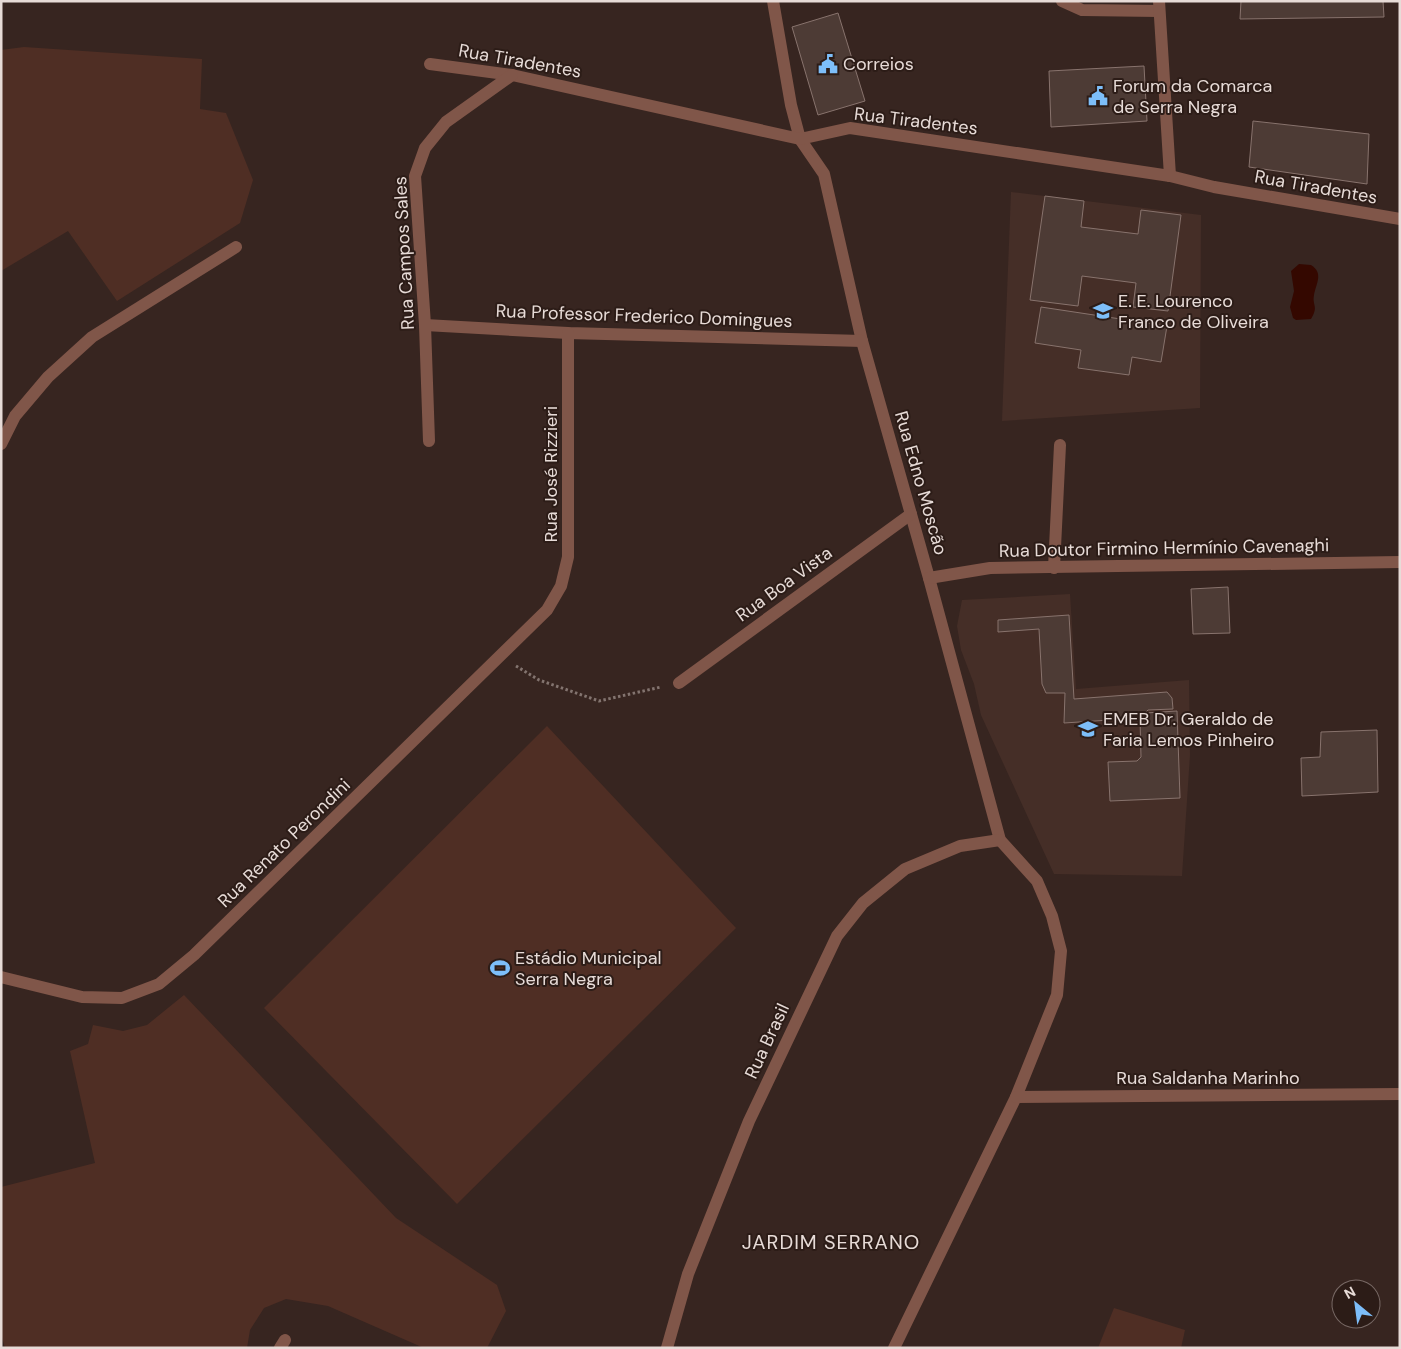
<svg xmlns="http://www.w3.org/2000/svg" width="1401" height="1349" viewBox="0 0 1401 1349" font-family="'DM Sans',sans-serif">
  <style>
    .built { fill: #452e27 }
    .green { fill: #4f2e24 }
    .water { fill: #340800 }
    .building { fill: #4d3b35; stroke: #88736d }
    .lines { fill: none; stroke-linecap: round; stroke-linejoin: round }
    .path { stroke: #83746f; stroke-width: 3; stroke-dasharray: 2.5 2.5; stroke-linecap: butt }
    .minor { stroke: #805649; stroke-width: 12 }
    .labels { text-anchor: middle; stroke-width: 4; stroke-linejoin: round; paint-order: stroke }
    .street-label { font-size: 18px; fill: #e7dbd7; stroke: #2c1c17 }
    .poi-label { font-size: 18px; fill: #e7dbd7; stroke: #2c1c17; text-anchor: start }
    .quarter-label { font-size: 20px; letter-spacing: 1px; fill: #e7dbd7; stroke: #2c1c17 }
  </style>
  <rect width="100%" height="100%" fill="#372520"/>
  <g class="built">
    <polygon points="1011,192 1201,215 1200,408 1002,421"/>
    <polygon points="1070,594 1076,689 1189,680 1190,755 1182,876 1054,874 981,715 974,684 961,650 957,626 962,600"/>
  </g>
  <g class="green">
    <polygon points="24,47 202,59 200,109 226,113 253,180 240,223 117,301 68,231 1,271 1,50"/>
    <polygon points="547,726 736,928 457,1204 264,1008"/>
    <polygon points="184,995 396,1218 497,1285 506,1311 487,1348 424,1348 328,1306 286,1299 264,1308 250,1330 247,1348 5,1348 1,1334 1,1187 95,1163 70,1051 88,1044 93,1025 123,1031 147,1025"/>
    <polygon points="1114,1308 1185,1330 1181,1348 1098,1348"/>
  </g>
  <path class="water" d="M1299 264 1311 265C1324 273 1316 284 1314 295 1312 306 1319 306 1311 319L1296 320 1293 318 1290 307 1294 291 1291 271Z"/>
  <g class="building">
    <polygon points="1241,1 1383,1 1384,17 1240,19"/>
    <polygon points="838,13 865,101 818,115 792,27"/>
    <polygon points="1144,66 1147,121 1051,127 1049,71"/>
    <polygon points="1253,121 1369,134 1367,184 1249,167"/>
    <polygon points="1045,196 1084,201 1081,227 1138,234 1141,210 1181,215 1168,311 1133,307 1136,283 1082,276 1078,306 1030,300"/>
    <polygon points="1041,307 1167,326 1161,362 1132,357 1129,375 1078,368 1081,350 1035,343"/>
    <polygon points="1228,587 1230,633 1193,634 1191,589"/>
    <polygon points="1069,615 1074,699 1167,692 1172,698 1173,709 1148,710 1140,718 1064,723 1065,693 1046,693 1042,684 1039,629 998,632 998,620"/>
    <polygon points="1177,711 1180,798 1110,801 1108,762 1137,761 1141,757 1140,718 1145,713"/>
    <polygon points="1377,730 1378,792 1302,796 1301,758 1320,757 1321,732"/>
  </g>
  <g class="lines">
    <polyline class="path" points="516,666 539,680 599,701 661,687"/>
    <g class="minor">
      <polyline points="773,1 791,105 800,139 824,174 862,341 929,578 1000,840 1037,881 1052,916 1061,951 1057,995 1016,1097 894,1348"/>
      <polyline points="1062,1 1082,10 1159,11"/>
      <polyline points="1159,1 1170,176"/>
      <polyline points="430,64 512,75 800,139 850,128 1170,176 1214,187 1400,219"/>
      <polyline points="425,325 568,333 862,341"/>
      <polyline points="429,441 425,325 415,176 425,148 446,122 512,75"/>
      <polyline points="1,444 15,416 48,377 92,337 236,247"/>
      <polyline points="1054,568 1060,445"/>
      <polyline points="929,578 990,568 1400,562"/>
      <polyline points="679,683 911,514"/>
      <polyline points="1,977 82,997 122,998 159,984 194,955 547,610 561,586 568,557 568,333"/>
      <polyline points="1016,1097 1400,1094"/>
      <polyline points="280,1348 285,1340"/>
      <polyline points="667,1348 688,1274 749,1121 837,936 863,903 905,869 960,846 1000,840"/>
    </g>
  </g>
  <defs>
    <symbol id="civic-bare" viewBox="-9 -9 18 18"><path d="M-.6-6.5H3V-4.5H.6V-3L4-1V1h2V6H-6V1h2V-1L-.6-3ZM-1.2 2.5V6h2.4V2.5Z" fill="#7dbef9" stroke="#2c1c17" stroke-width="2.5" paint-order="stroke"/></symbol>
    <symbol id="school-bare" viewBox="-9 -9 18 18"><path d="M0-5L7-2L0 1L-7-2ZM-4 1L0 2.5L4 1V4Q0 6-4 4Z" fill="#7dbef9" stroke="#2c1c17" stroke-width="2.5" paint-order="stroke"/></symbol>
    <symbol id="stadium-bare" viewBox="-9 -9 18 18"><path d="M0-5a6.5 5 0 1 0 0 10a6.5 5 0 1 0 0-10ZM-3.5-1.8h7v3.6h-7Z" fill="#7dbef9" stroke="#2c1c17" stroke-width="2.5" paint-order="stroke"/></symbol>
  </defs>
  <g fill-rule="evenodd">
    <use href="#civic-bare" x="814" y="50" width="28" height="28"/>
    <use href="#civic-bare" x="1084" y="82" width="28" height="28"/>
    <use href="#school-bare" x="1089" y="297" width="28" height="28"/>
    <use href="#school-bare" x="1074" y="715" width="28" height="28"/>
    <use href="#stadium-bare" x="486" y="954" width="28" height="28"/>
  </g>
  <g class="labels">
    <g class="street-label">
      <text transform="translate(520 61) rotate(10)" y="6">Rua Tiradentes</text>
      <text transform="translate(916 121) rotate(7)" y="6">Rua Tiradentes</text>
      <text transform="translate(1316 187) rotate(10)" y="6">Rua Tiradentes</text>
      <text transform="translate(404 253) rotate(-93)" y="6">Rua Campos Sales</text>
      <text transform="translate(644 316) rotate(2)" y="6">Rua Professor Frederico Domingues</text>
      <text transform="translate(551 474) rotate(-90)" y="6">Rua José Rizzieri</text>
      <text transform="translate(921 483) rotate(74)" y="6">Rua Edno Moscão</text>
      <text transform="translate(1164 548) rotate(-1)" y="6">Rua Doutor Firmino Hermínio Cavenaghi</text>
      <text transform="translate(784 584) rotate(-36)" y="6">Rua Boa Vista</text>
      <text transform="translate(284 843) rotate(-44)" y="6">Rua Renato Perondini</text>
      <text transform="translate(767 1041) rotate(-65)" y="6">Rua Brasil</text>
      <text x="1208" y="1084">Rua Saldanha Marinho</text>
    </g>
    <g class="poi-label">
      <text x="843" y="70">Correios</text>
      <text x="1113" y="92">Forum da Comarca<tspan x="1113" dy="21">de Serra Negra</tspan></text>
      <text x="1118" y="307">E. E. Lourenco<tspan x="1118" dy="21">Franco de Oliveira</tspan></text>
      <text x="1103" y="725">EMEB Dr. Geraldo de<tspan x="1103" dy="21">Faria Lemos Pinheiro</tspan></text>
      <text x="515" y="964">Estádio Municipal<tspan x="515" dy="21">Serra Negra</tspan></text>
    </g>
    <g class="quarter-label">
      <text x="831" y="1249">JARDIM SERRANO</text>
    </g>
  </g>
  <rect width="1401" height="1349" fill="none" stroke="#e7dbd7" stroke-width="5"/>
  <g transform="translate(1356 1304) rotate(331)"><circle r="24" fill="#2c1c17" stroke="#776864"/>
  <path d="M0-4L9 19L0 12L-9 19Z" fill="#7dbef9"/>
  <text y="-8" font-size="14" font-weight="bold" text-anchor="middle" fill="#e7dbd7">N</text>
  </g>
</svg>
